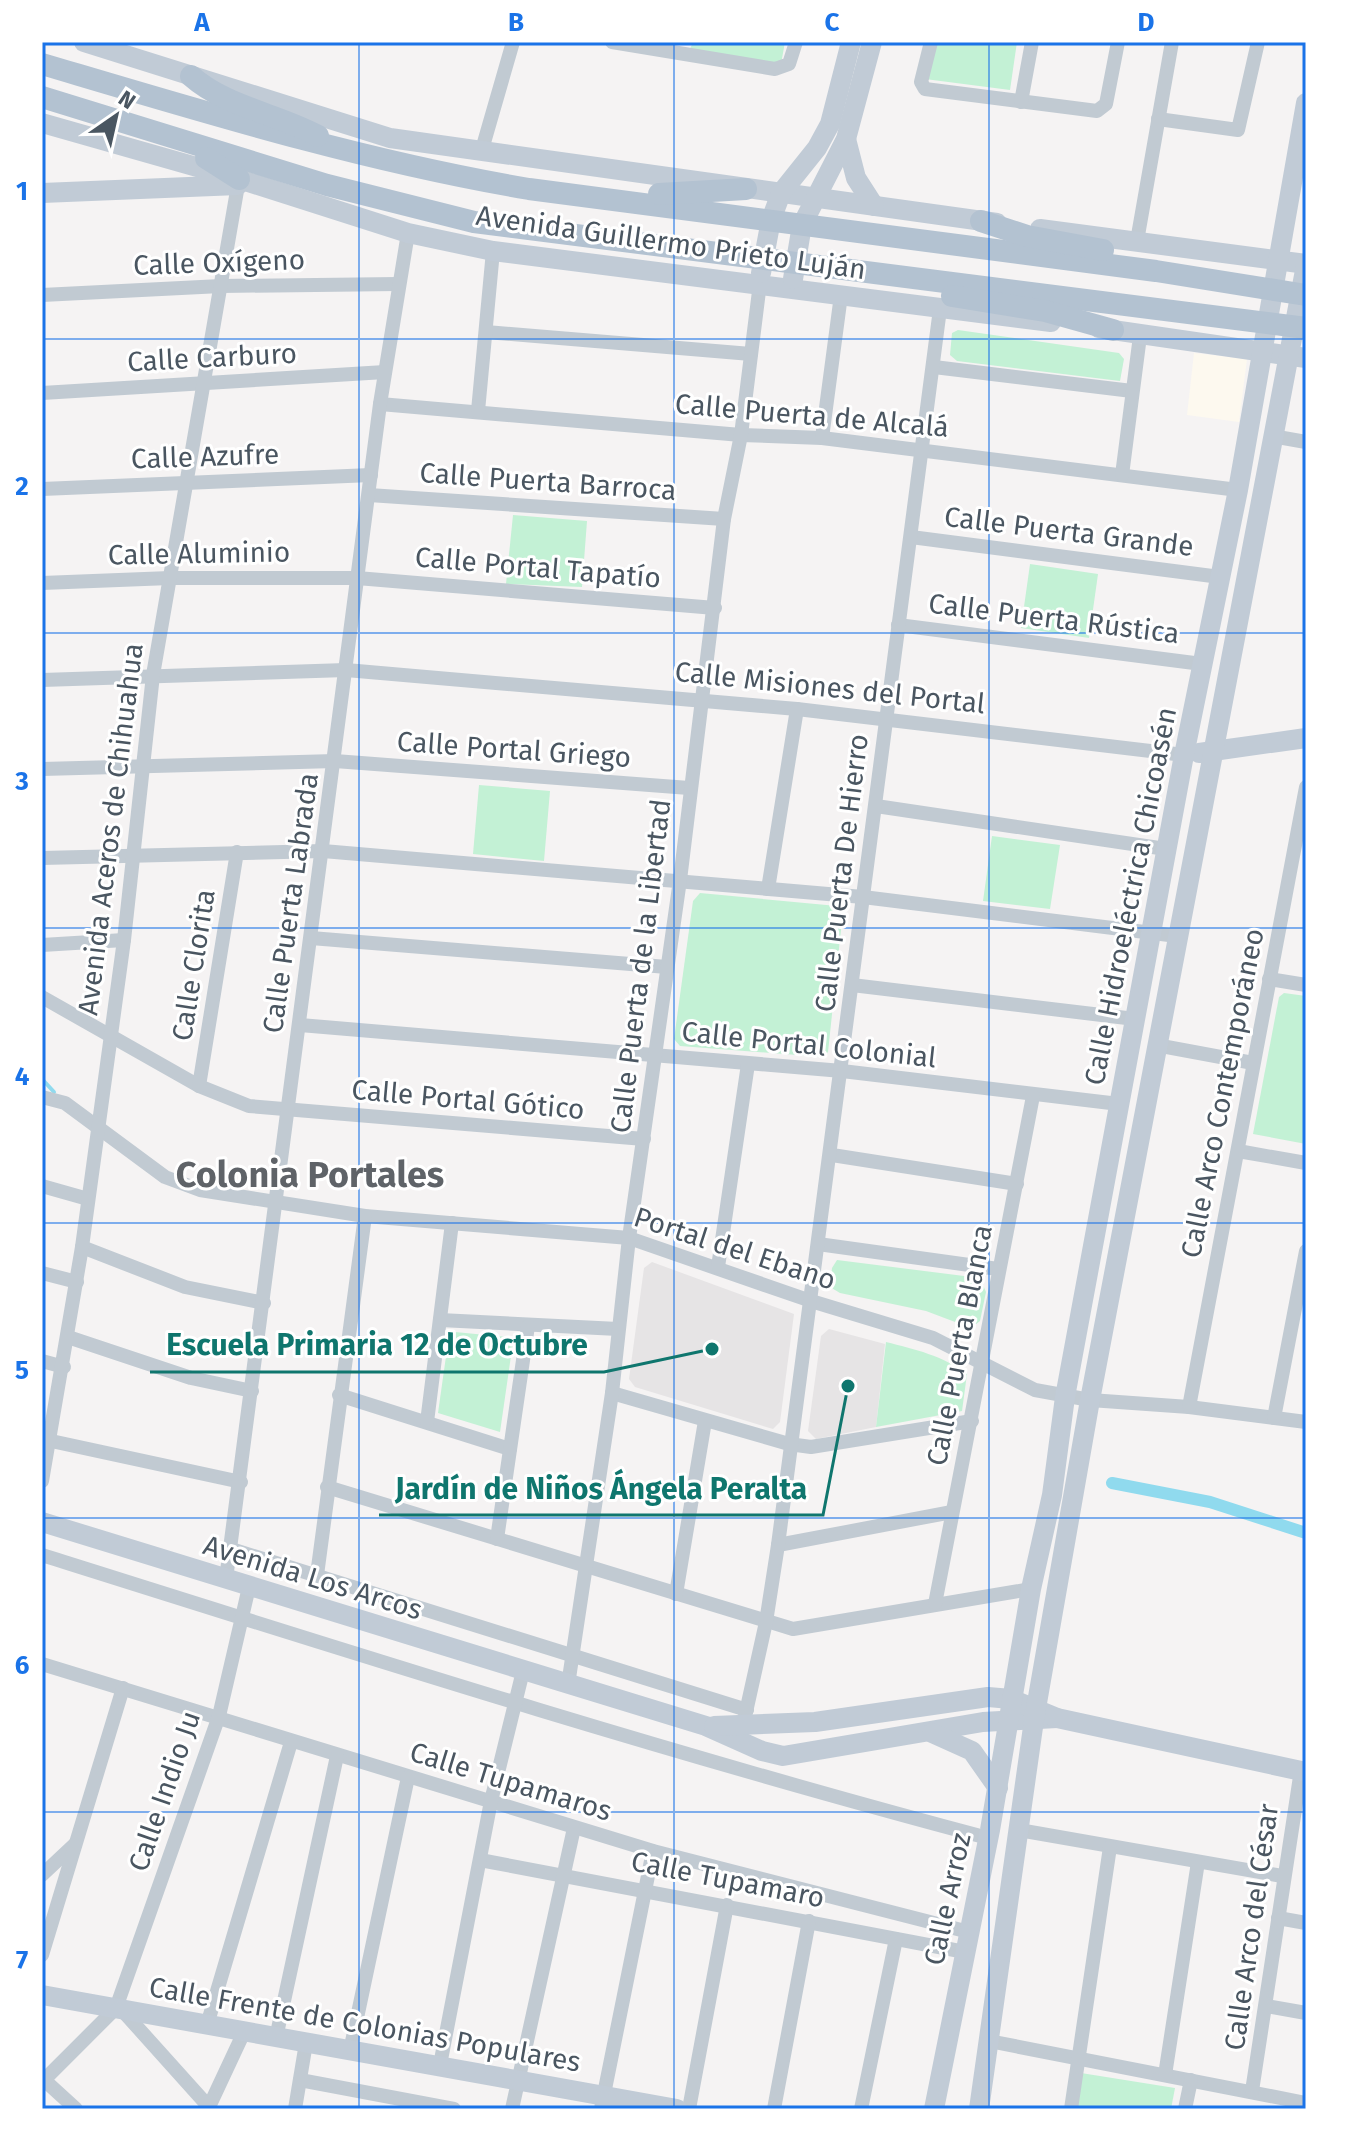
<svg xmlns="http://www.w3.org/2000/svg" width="1348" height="2151" viewBox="0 0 1348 2151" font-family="'Fira Sans',sans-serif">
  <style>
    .commercial { fill: #fdf9ef }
    .education { fill: #e6e4e5 }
    .green { fill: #c3f1d5 }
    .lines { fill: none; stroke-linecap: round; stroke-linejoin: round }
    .stream { stroke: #90daee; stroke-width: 4 }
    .canal { stroke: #90daee; stroke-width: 12 }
    .street { stroke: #c1cad2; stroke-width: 14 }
    .secondary { stroke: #c1cbd6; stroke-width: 20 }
    .primary { stroke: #b3c2d1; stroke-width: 22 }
    .grid { fill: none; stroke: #1a73e8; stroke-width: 2; stroke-opacity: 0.55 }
    .labels { text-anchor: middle; stroke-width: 6; stroke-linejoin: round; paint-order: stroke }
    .street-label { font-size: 28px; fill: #4a5661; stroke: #fff }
    .district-label { font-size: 36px; font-weight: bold; fill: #5f6368; stroke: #fff }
    .leader { fill: none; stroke: #0f766e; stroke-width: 3 }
    .callout-dot { fill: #0f766e; stroke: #fff; stroke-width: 3 }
    .callout-label { font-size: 30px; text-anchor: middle; font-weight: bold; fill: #0f766e; stroke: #fff; stroke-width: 6; stroke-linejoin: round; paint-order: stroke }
    .neatline { fill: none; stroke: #1a73e8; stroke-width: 3 }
    .grid-label { font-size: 26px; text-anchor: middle; font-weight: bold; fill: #1a73e8 }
  </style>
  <rect width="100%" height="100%" fill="#f5f3f3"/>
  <polygon class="commercial" points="1194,353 1247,359 1239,422 1187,415"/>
  <g class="education">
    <polygon points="652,1262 794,1314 780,1422 773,1429 635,1387 629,1379 644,1268"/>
    <polygon points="829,1329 885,1344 876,1427 816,1439 808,1431 821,1336"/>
  </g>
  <g class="green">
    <polygon points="693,42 785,42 781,64 690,49"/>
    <polygon points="934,42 1017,42 1010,90 925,79"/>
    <polygon points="958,330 1119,353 1124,359 1120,381 957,361 950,355 952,333"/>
    <polygon points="513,515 587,521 582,587 506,584"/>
    <polygon points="1030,564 1098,574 1089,638 1021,628"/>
    <polygon points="479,785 550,791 544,861 473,854"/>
    <polygon points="992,836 1060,845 1050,909 983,901"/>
    <polygon points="700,893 837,906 843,911 828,1052 823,1057 680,1046 674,1039 693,901"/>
    <polygon points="1284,993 1306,996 1306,1144 1253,1134 1279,997"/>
    <polygon points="837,1260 980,1278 986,1292 980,1321 971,1328 926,1311 840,1293 830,1287 832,1268"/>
    <polygon points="455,1332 507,1337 513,1342 500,1432 438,1413 449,1335"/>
    <path d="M886 1342C914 1349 944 1356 967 1374L962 1411 876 1427Z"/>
    <polygon points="1081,2073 1175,2088 1171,2109 1077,2109"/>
  </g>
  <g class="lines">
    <polyline class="stream" points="42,1079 54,1092"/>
    <polyline class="canal" points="1112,1483 1210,1502 1306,1533"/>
    <g class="street">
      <polyline points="612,42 775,69 789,64 796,42"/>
      <polyline points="931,42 921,82 925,89 1097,111 1106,104 1118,42"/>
      <polyline points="1021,102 1032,42"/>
      <polyline points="1158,119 1238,130 1258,42"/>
      <polyline points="481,153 513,42"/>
      <polyline points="1137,241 1172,42"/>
      <polyline points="42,295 221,286 398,284"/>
      <polyline points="486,332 751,354"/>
      <polyline points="934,367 1132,391"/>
      <polyline points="42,393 385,372"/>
      <polyline points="380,404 741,435 822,438 1238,490"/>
      <polyline points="478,411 493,251"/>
      <polyline points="1272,436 1306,442"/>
      <polyline points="822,438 841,295"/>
      <polyline points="1122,475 1140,336"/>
      <polyline points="42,489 371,475"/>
      <polyline points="369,495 724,519"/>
      <polyline points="911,537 1220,577"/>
      <polyline points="42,583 170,578 357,578 715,608"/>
      <polyline points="898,625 1202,664"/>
      <polyline points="42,680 346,670 797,709 1184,755"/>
      <polyline points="42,769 335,761 689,788"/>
      <polyline points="876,806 1166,849"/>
      <polyline points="42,858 323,851 863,897 1177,936"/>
      <polyline points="768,889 797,709"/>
      <polyline points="311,938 667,967"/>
      <polyline points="42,945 124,940"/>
      <polyline points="1269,979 1306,985"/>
      <polyline points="852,985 1135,1019"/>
      <polyline points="42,997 199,1086 249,1106 644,1139"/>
      <polyline points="300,1025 842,1071 1119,1104"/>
      <polyline points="1156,1045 1253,1063"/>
      <polyline points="199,1086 237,852"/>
      <polyline points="42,1097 65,1103 165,1177 200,1190 365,1216 629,1238 811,1301 933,1338 1035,1390 1090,1400 1189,1407 1306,1422"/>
      <polyline points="1238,1151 1306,1163"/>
      <polyline points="832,1155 1017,1184"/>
      <polyline points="42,1186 88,1199"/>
      <polyline points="818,1244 998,1269"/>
      <polyline points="82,1247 185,1287 264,1303"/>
      <polyline points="718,1267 748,1064"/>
      <polyline points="42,1273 77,1282"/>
      <polyline points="440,1320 618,1329"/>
      <polyline points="68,1337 191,1378 252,1391"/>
      <polyline points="42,1361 64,1367"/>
      <polyline points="612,1393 789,1444 811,1447 972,1421"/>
      <polyline points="339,1395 510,1449"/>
      <polyline points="1189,1407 1306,787"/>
      <polyline points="1274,1418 1306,1251"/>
      <polyline points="427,1422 452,1223"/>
      <polyline points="42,1439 241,1482"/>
      <polyline points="42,1481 82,1247 124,940 153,675 238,185"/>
      <polyline points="327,1487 793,1629 1031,1589"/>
      <polyline points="497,1539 528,1326"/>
      <polyline points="778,1545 952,1512"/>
      <polyline points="231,1549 747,1710"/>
      <path d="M42 1555C356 1654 670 1754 988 1838"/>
      <polyline points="317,1575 365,1216"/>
      <polyline points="226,1579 380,404 408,233"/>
      <polyline points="676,1594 705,1421"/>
      <polyline points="935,1604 1033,1096"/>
      <polyline points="42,1664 653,1851 969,1932"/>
      <polyline points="568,1685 612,1393 629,1238 680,880 724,519 741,435 760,283"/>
      <polyline points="742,1730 766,1622 778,1545 940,309"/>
      <polyline points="1019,1830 1282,1876"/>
      <polyline points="480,1860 965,1952"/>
      <polyline points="42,1875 75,1844"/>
      <polyline points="1278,1918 1306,1923"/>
      <polyline points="42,1955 123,1688"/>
      <polyline points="1267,2006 1306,2013"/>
      <polyline points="121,2009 209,2107"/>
      <polyline points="207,2025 291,1742"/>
      <polyline points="276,2038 337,1756"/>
      <polyline points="989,2041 1306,2103"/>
      <polyline points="350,2051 408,1777"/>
      <polyline points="440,2065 491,1801 523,1671"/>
      <polyline points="1165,2075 1198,1862"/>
      <polyline points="42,2078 76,2109"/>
      <polyline points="300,2080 454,2109"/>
      <polyline points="42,2082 116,2008 219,1716 249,1587"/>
      <polyline points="1252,2091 1301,1770"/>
      <polyline points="208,2109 244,2032"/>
      <polyline points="295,2109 306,2043"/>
      <polyline points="512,2109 574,1828"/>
      <polyline points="601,2109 653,1851"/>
      <polyline points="689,2109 727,1905"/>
      <polyline points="774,2109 809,1921"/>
      <polyline points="861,2109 896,1939"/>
      <polyline points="1071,2109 1110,1847"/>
      <polyline points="1185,2109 1191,2080"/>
    </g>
    <g class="secondary">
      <polyline points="84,42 390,138 997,223"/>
      <polyline points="42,123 239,179 408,233 493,251 1051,322"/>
      <polyline points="846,139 856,178 874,206"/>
      <polyline points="42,193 238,185"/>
      <polyline points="1040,229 1306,264"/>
      <polyline points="761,273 771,220 781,193 817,148 830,124 851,42"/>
      <polyline points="793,279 802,225 846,139 872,42"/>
      <polyline points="1099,328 1306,358"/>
      <polyline points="1199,753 1306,738"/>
      <polyline points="42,1522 706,1726 762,1751 783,1756 983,1722 1057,1718"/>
      <polyline points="714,1726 815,1722 988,1697 1011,1699 1057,1718 1306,1772"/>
      <polyline points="932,1733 972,1751 998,1788"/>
      <polyline points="42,1995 677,2109"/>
      <polyline points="934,2109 990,1830 1031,1589 1052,1495 1065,1397 1184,755 1238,490 1306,103"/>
      <polyline points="979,2109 1034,1720 1090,1400 1306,265"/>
    </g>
    <g class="primary">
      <path d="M42 64C204 112 363 161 529 189L1156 271 1306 295"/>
      <path d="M191 76C226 107 278 114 318 136"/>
      <polyline points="42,97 327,185 474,222 1306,328"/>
      <polyline points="206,158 239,179"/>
      <polyline points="659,194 746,189"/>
      <polyline points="981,221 1027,236 1103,250"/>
      <polyline points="952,296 1045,311 1113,330"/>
    </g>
  </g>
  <path class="grid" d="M359 42V2109M674 42V2109M989 42V2109M42 339H1306M42 633H1306M42 928H1306M42 1223H1306M42 1518H1306M42 1812H1306"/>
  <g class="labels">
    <g class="street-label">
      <text transform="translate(671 242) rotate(8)" y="10">Avenida Guillermo Prieto Luján</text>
      <text transform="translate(219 262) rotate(-2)" y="10">Calle Oxígeno</text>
      <text transform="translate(212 357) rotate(-3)" y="10">Calle Carburo</text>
      <text transform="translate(812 415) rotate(5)" y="10">Calle Puerta de Alcalá</text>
      <text transform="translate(205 456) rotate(-2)" y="10">Calle Azufre</text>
      <text transform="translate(548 481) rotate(4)" y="10">Calle Puerta Barroca</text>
      <text transform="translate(1069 531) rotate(7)" y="10">Calle Puerta Grande</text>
      <text transform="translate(199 553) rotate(-1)" y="10">Calle Aluminio</text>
      <text transform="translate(538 567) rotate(5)" y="10">Calle Portal Tapatío</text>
      <text transform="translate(1054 618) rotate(7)" y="10">Calle Puerta Rústica</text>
      <text transform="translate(830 687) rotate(6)" y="10">Calle Misiones del Portal</text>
      <text transform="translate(514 749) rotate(4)" y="10">Calle Portal Griego</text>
      <text transform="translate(110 829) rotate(-83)" y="10">Avenida Aceros de Chihuahua</text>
      <text transform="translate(841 873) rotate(-83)" y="10">Calle Puerta De Hierro</text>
      <text transform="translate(1130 896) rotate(-79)" y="10">Calle Hidroeléctrica Chicoasén</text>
      <text transform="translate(290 903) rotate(-82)" y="10">Calle Puerta Labrada</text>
      <text transform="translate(193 965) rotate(-81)" y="10">Calle Clorita</text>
      <text transform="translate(640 966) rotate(-83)" y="10">Calle Puerta de la Libertad</text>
      <text transform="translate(809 1044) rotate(6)" y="10">Calle Portal Colonial</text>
      <text transform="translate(1222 1093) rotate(-79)" y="10">Calle Arco Contemporáneo</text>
      <text transform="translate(468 1099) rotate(5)" y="10">Calle Portal Gótico</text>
      <text transform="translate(735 1248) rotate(18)" y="10">Portal del Ebano</text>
      <text transform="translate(959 1345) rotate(-79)" y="10">Calle Puerta Blanca</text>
      <text transform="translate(313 1577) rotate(17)" y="10">Avenida Los Arcos</text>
      <text transform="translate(511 1781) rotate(17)" y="10">Calle Tupamaros</text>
      <text transform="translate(164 1791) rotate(-71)" y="10">Calle Indio Ju</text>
      <text transform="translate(728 1879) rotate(11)" y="10">Calle Tupamaro</text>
      <text transform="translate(947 1899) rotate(-78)" y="10">Calle Arroz</text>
      <text transform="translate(1251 1927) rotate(-82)" y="10">Calle Arco del César</text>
      <text transform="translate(365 2024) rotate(10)" y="10">Calle Frente de Colonias Populares</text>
    </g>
    <g class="district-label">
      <text x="310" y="1187">Colonia Portales</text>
    </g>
  </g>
  <path class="leader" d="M712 1349L604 1372H150M848 1386L823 1515H379"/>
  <g class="callout-dot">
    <circle cx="712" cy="1349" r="8"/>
    <circle cx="848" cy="1386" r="8"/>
  </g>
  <g class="callout-label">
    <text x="377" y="1355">Escuela Primaria 12 de Octubre</text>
    <text x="601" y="1499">Jardín de Niños Ángela Peralta</text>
  </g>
  <rect width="1348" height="2151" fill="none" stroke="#ffffff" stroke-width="88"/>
  <g transform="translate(116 116) rotate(34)" stroke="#ffffff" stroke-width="6" paint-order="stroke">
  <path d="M0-6L14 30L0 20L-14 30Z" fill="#4a5661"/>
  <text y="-12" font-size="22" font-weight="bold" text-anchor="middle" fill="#4a5661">N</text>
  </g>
  <rect x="44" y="44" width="1260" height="2063" class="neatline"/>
  <g class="grid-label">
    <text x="202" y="31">A</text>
    <text x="516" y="31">B</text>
    <text x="832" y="31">C</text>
    <text x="1146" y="31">D</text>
    <text x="22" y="200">1</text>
    <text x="22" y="495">2</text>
    <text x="22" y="790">3</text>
    <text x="22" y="1085">4</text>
    <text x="22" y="1379">5</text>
    <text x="22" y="1674">6</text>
    <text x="22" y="1969">7</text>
  </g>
</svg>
